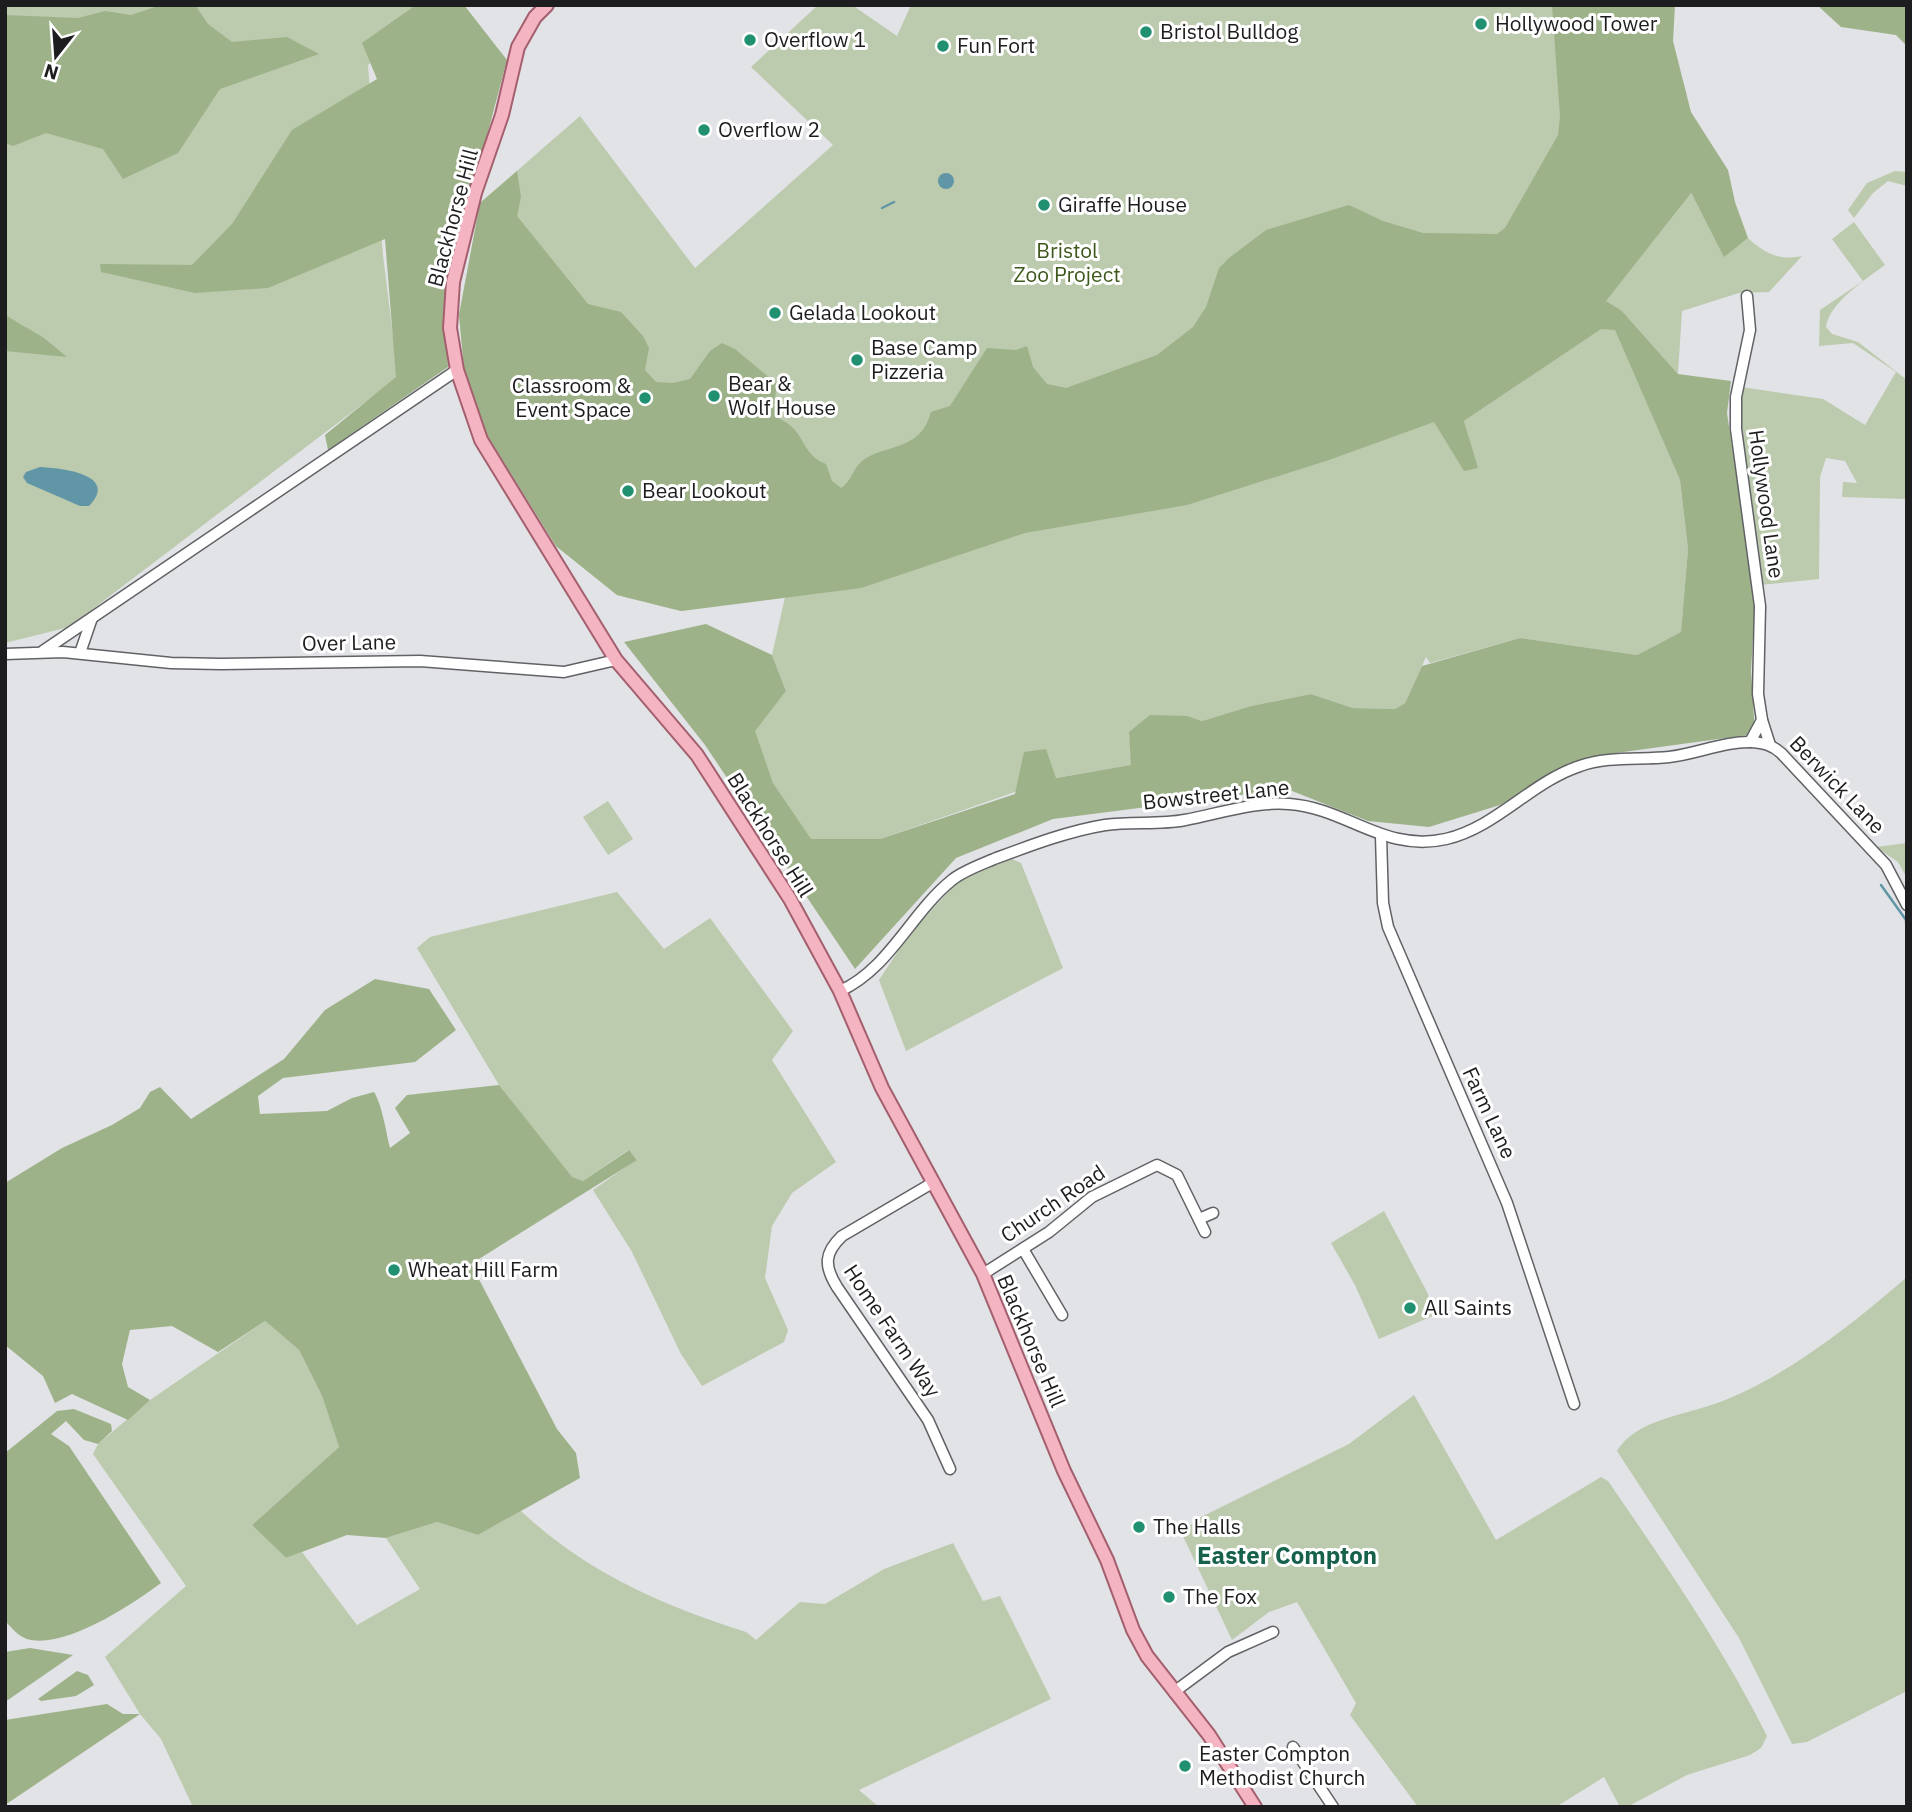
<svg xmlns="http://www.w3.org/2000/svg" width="1912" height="1812" viewBox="0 0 1912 1812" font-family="'IBM Plex Sans',sans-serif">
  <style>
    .green { fill: #bccaae }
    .forest { fill: #9eb289 }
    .water { fill: #6196a6 }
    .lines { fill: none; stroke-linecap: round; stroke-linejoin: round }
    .stream { stroke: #6196a6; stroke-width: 2.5 }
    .minor-casing { stroke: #616265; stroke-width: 13 }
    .major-casing { stroke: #a45f6e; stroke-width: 16 }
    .minor { stroke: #fff; stroke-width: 10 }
    .major { stroke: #f4b4c2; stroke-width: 12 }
    .poi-dot { fill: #219071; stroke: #fff; stroke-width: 2.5 }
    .labels { text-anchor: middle; stroke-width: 6; stroke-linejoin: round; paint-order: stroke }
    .poi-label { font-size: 21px; fill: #1d1d1f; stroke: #fff; text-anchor: start }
    .street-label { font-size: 21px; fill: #1d1d1f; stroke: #fff }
    .park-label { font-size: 21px; fill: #3e581c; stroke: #fff }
    .quarter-label { font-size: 24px; font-weight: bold; fill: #15614b; stroke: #fff }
  </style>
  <rect width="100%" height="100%" fill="#e2e3e6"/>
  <g class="green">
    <polygon points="5,5 441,5 368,65 383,255 398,377 69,627 5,643"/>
    <path d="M818 5H852L897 36 911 5H1591L1724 256 1748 238C1764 253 1779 261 1802 256L1769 292 1739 293 1682 311 1678 374 1622 311 1451 416 1477 468 1464 421 1601 328 1615 329 1680 480 1688 549 1681 632 1637 655 1520 638 1430 663 1426 657 1405 703 1395 709 1353 708 1311 694 1251 706 1202 721 1186 716 1129 732 1132 765 1055 778 880 839H810L773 783 754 731 786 691 772 655 785 597 681 611 617 595 556 546 488 437 464 368 459 315 480 203 580 116 695 268 833 145 751 67Z"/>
    <polygon points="1895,171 1907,172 1907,186 1888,181 1873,193 1854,218 1848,210 1867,183"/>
    <path d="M1854 222 1885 265C1866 279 1829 303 1826 327L1832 334 1858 342 1907 380V499L1842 497 1843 482 1857 483 1845 461 1826 458 1820 477 1819 579 1761 585 1740 413 1741 387 1823 399 1865 425 1896 372 1853 343 1819 346 1820 310 1863 281 1832 239Z"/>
    <polygon points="608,801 633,839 608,855 583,817"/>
    <polygon points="1907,843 1907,878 1898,862 1876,847"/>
    <polygon points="1010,858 1021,863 1063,968 906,1051 879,980 908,936 958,881"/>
    <polygon points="617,892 664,949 710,918 793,1031 772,1060 836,1162 792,1193 772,1226 765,1278 788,1330 784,1342 702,1386 681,1354 632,1252 593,1190 637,1159 628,1150 583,1181 571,1177 499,1085 417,948 430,937"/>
    <polygon points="1384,1211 1427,1292 1435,1315 1379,1339 1355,1285 1331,1243"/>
    <path d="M1907 1277V1691L1807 1742 1792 1744 1739 1638 1617 1451C1635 1422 1674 1417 1705 1407 1778 1384 1849 1327 1907 1277Z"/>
    <path d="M265 1321 299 1350 322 1396 339 1447 252 1525 286 1558 302 1552 357 1625 420 1589 386 1538 437 1522 478 1535 521 1511C586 1572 661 1605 746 1632L756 1640 800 1602 825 1604 884 1569 953 1543 983 1601 1000 1596 1051 1699 859 1790 879 1807H193L161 1739 140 1714 105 1657 186 1586 93 1454 98 1444 150 1400Z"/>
    <path d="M1414 1395 1496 1540 1601 1477 1608 1481C1665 1564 1722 1646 1767 1736L1761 1748 1750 1755 1687 1775 1627 1807H1620L1604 1777 1556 1807H1418L1350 1715 1356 1703 1297 1602 1269 1612 1232 1640 1181 1532 1201 1517 1349 1444Z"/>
  </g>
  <g class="forest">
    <polygon points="161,5 195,5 208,24 232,42 287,37 319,54 220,89 178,153 123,179 103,149 46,133 13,146 5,143 5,15 78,18 105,11 131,15"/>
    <polygon points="416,5 464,5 507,60 444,298 448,367 328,450 325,435 396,377 385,239 268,288 195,293 101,272 100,264 192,265 232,224 292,130 377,79 362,43"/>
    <path d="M1552 5H1675L1673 41 1691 112 1728 170 1735 202 1748 238 1724 257 1691 193 1606 301 1622 311 1678 374 1731 381 1727 413 1755 601 1751 671 1755 734 1587 757 1500 805 1429 827 1368 821 1287 789 1053 819 956 858 855 969 705 745 624 642 706 624 772 655 786 691 755 731 773 783 811 839H880L1015 794 1024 752 1046 749 1056 778 1131 765 1129 732 1150 715 1187 716 1202 721 1251 706 1311 694 1353 708 1395 709 1405 703 1422 666 1520 638 1637 655 1681 632 1688 549 1680 480 1615 330 1601 329 1464 421 1478 468 1464 471 1434 422 1329 460 1187 505 1025 533 861 588 681 611 617 595 556 546 488 437 464 368 459 315 480 203 517 171 521 197 517 216 588 304 621 312 643 336 649 348 645 370 656 382 673 383 690 379 710 351 722 343 735 349 777 384 775 398 780 419C807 432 800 454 826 464L832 481 841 488C852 481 852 470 861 462 884 443 920 453 931 412L950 406 987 348 1016 350 1027 346 1033 367 1047 384 1066 388 1157 355 1193 327 1206 307 1219 268 1229 258 1266 230 1349 205 1383 221 1423 233 1497 234 1505 228 1558 135 1560 117Z"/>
    <polygon points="1817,5 1907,5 1907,46 1896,35 1841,27"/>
    <polygon points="5,315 44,338 67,357 5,351"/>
    <path d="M375 979 429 989 456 1030 415 1062 283 1078 258 1096 260 1114 327 1111 352 1098 374 1092C382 1105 386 1131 390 1148L410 1133 395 1108 407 1095 499 1085 572 1177 583 1181 629 1150 637 1160 471 1264 557 1429 576 1453 580 1478 478 1535 437 1522 386 1538 347 1535 286 1558 252 1525 339 1447 322 1396 299 1350 265 1321 218 1352 172 1326 130 1330 122 1364 128 1387 150 1400 128 1420 72 1394 55 1403 43 1376 5 1345V1183L62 1148 112 1125 140 1108 150 1092 160 1087 191 1119 284 1059 325 1010Z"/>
    <path d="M74 1409 111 1424 112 1431 98 1444 84 1440 66 1421 51 1434 69 1446 161 1583C133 1604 68 1647 31 1640 19 1638 13 1629 5 1621V1453L57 1411Z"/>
    <polygon points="30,1648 73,1655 5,1702 5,1652"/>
    <polygon points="77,1671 88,1675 94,1685 76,1696 41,1701 38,1699"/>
    <polygon points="107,1704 123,1714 140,1714 5,1805 5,1720"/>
  </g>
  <g class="water">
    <circle cx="946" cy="181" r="8"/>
    <path d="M40 467C60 468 120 474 89 506H80L27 483 23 477 26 472Z"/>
  </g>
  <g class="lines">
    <g class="stream">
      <polyline points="882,208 894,202"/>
      <polyline points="1881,885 1906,920 1907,940"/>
    </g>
    <defs>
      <g id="minor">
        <polyline points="1747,296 1750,330 1736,397 1736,429 1760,606 1758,694 1762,720 1770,745"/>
        <polyline points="43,651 457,370"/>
        <polyline points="80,653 92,618"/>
        <polyline points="5,654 63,652 171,663 221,664 420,661 564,672 616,660"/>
        <polyline points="1750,742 1762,720"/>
        <polyline points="1381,836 1383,903 1388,927 1507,1203 1574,1404"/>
        <path d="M840 991C889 969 911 913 952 880 963 871 980 865 994 859 1029 846 1068 831 1105 825 1131 821 1159 825 1185 820 1218 814 1255 801 1289 804 1347 808 1384 853 1446 839 1497 827 1531 782 1580 766 1607 756 1641 760 1669 757 1696 754 1725 741 1752 742 1764 743 1772 745 1781 753L1886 865 1907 905"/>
        <path d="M934 1182 842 1236C824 1253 824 1266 837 1287L928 1420 950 1469"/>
        <polyline points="1199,1219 1213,1213"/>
        <polyline points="1023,1249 1062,1315"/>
        <polyline points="983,1274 1049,1232 1092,1197 1157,1165 1177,1175 1205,1232"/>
        <polyline points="1174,1692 1228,1652 1273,1632"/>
        <polyline points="1293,1747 1333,1807"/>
      </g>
      <polyline id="major" points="547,5 535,17 518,47 502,115 475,193 453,282 450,328 457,370 481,440 616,660 697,755 790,899 840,991 882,1088 983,1274 1064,1471 1107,1560 1133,1630 1147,1656 1209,1735 1255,1807"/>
    </defs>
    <use href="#minor" class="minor-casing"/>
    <use href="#major" class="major-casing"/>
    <use href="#minor" class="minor"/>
    <use href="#major" class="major"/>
  </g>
  <g class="poi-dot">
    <circle cx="1481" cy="24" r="7"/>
    <circle cx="1146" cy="32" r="7"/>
    <circle cx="750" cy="40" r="7"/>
    <circle cx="943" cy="46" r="7"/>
    <circle cx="704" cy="130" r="7"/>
    <circle cx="1044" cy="205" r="7"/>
    <circle cx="775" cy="313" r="7"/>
    <circle cx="857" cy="360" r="7"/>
    <circle cx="714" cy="396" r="7"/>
    <circle cx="645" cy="398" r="7"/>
    <circle cx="628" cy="491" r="7"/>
    <circle cx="394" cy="1270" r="7"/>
    <circle cx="1410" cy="1308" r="7"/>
    <circle cx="1139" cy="1527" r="7"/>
    <circle cx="1169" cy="1597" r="7"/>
    <circle cx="1185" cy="1766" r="7"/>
  </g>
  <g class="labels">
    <g class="poi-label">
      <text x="1495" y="31">Hollywood Tower</text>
      <text x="1160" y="39">Bristol Bulldog</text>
      <text x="764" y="47">Overflow 1</text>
      <text x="957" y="53">Fun Fort</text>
      <text x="718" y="137">Overflow 2</text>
      <text x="1058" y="212">Giraffe House</text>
      <text x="789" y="320">Gelada Lookout</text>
      <text x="871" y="355">Base Camp<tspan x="871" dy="24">Pizzeria</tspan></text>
      <text x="728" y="391">Bear &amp;<tspan x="728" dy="24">Wolf House</tspan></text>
      <text x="631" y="393" text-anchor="end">Classroom &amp;<tspan x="631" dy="24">Event Space</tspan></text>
      <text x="642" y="498">Bear Lookout</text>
      <text x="408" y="1277">Wheat Hill Farm</text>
      <text x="1424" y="1315">All Saints</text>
      <text x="1153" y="1534">The Halls</text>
      <text x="1183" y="1604">The Fox</text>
      <text x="1199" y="1761">Easter Compton<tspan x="1199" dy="24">Methodist Church</tspan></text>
    </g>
    <g class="street-label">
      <text transform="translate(453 218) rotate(-75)" y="7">Blackhorse Hill</text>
      <text transform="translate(1766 504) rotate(82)" y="7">Hollywood Lane</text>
      <text transform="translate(349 643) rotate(-1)" y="7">Over Lane</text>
      <text transform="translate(1837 785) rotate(46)" y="7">Berwick Lane</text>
      <text transform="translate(1216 795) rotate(-6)" y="7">Bowstreet Lane</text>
      <text transform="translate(770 835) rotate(58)" y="7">Blackhorse Hill</text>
      <text transform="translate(1489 1113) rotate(65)" y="7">Farm Lane</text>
      <text transform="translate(1053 1204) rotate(-34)" y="7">Church Road</text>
      <text transform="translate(892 1331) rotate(56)" y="7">Home Farm Way</text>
      <text transform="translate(1031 1341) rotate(67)" y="7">Blackhorse Hill</text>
    </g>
    <g class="park-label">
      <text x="1067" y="258">Bristol<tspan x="1067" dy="24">Zoo Project</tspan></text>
    </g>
    <g class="quarter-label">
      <text x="1287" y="1564">Easter Compton</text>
    </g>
  </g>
  <rect width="1912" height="1812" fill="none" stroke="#1d1d1f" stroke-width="14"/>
  <g transform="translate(56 56) rotate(197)" stroke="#ffffff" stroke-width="5" paint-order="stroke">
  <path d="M0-5L12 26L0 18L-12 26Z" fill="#1d1d1f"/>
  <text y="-10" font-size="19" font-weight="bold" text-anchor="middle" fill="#1d1d1f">N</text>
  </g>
</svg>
